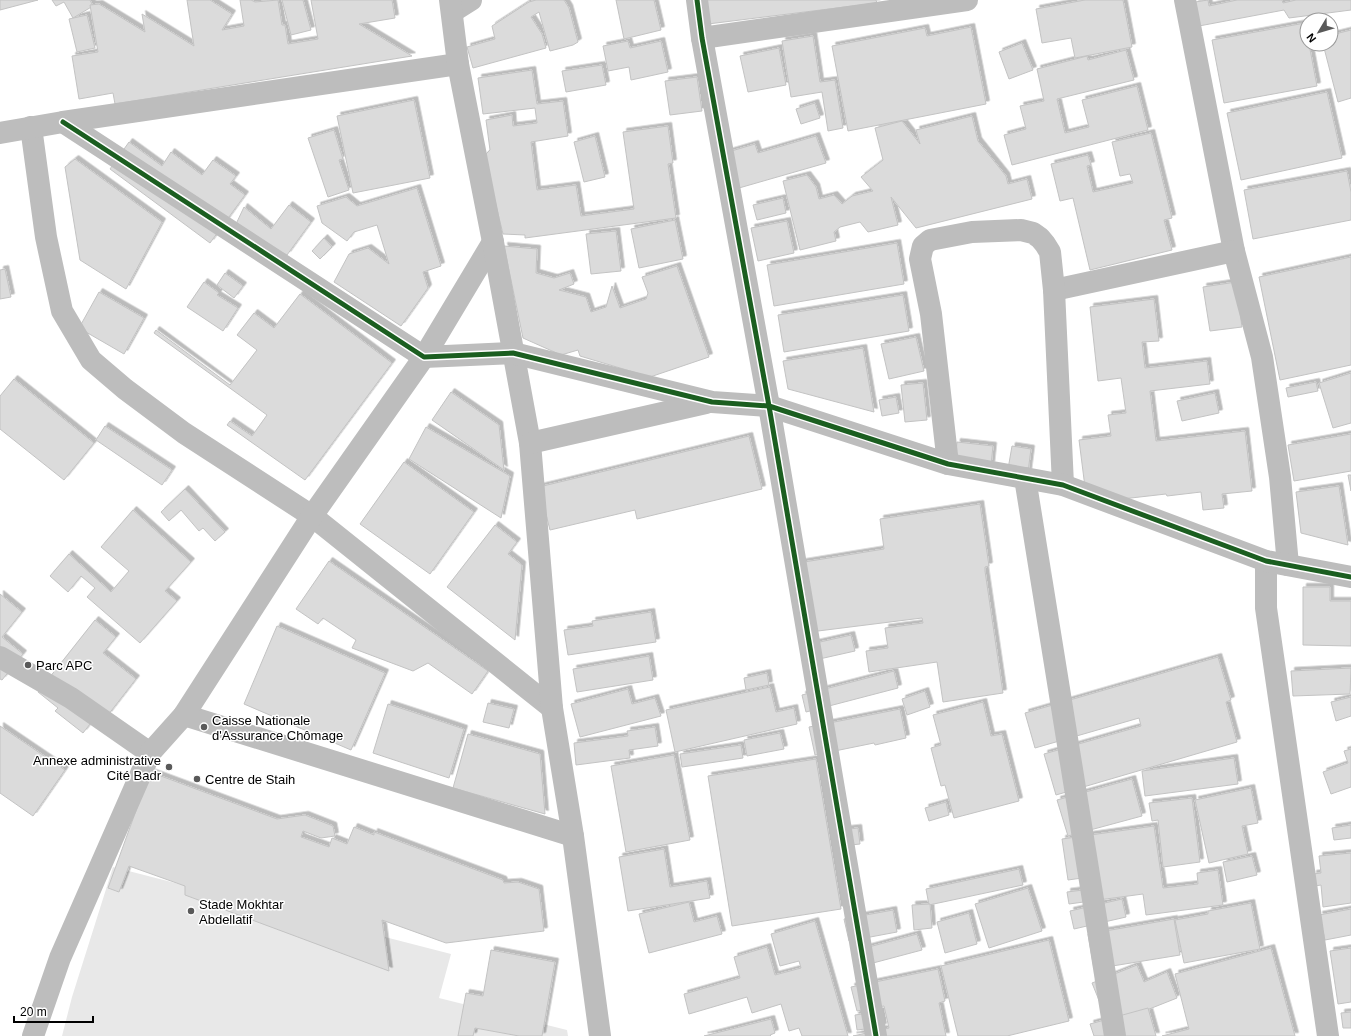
<svg xmlns="http://www.w3.org/2000/svg" width="1351" height="1036" viewBox="0 0 1351 1036" font-family="Arial,sans-serif">
  <style>
    .green { fill: #e8e8e8 }
    .building { fill: #dbdbdb; stroke: #c3c3c3; filter: url(#shadow) }
    .lines { fill: none; stroke-linecap: round; stroke-linejoin: round }
    .minor { stroke: #bdbdbd; stroke-width: 22 }
    .tertiary { stroke: #bdbdbd; stroke-width: 22 }
    .cycleway-casing { stroke: #fff; stroke-width: 8 }
    .cycleway { stroke: #1b5e20; stroke-width: 5 }
    .poi-dot { fill: #595959; stroke: #fff; stroke-width: 1.5 }
    .labels { text-anchor: middle; stroke-width: 3; stroke-linejoin: round; paint-order: stroke }
    .poi-label { font-size: 13px; fill: #000; stroke: #fff; text-anchor: start }
  </style>
  <defs>
    <filter id="shadow"><feDropShadow dx="3.5" dy="-3.5" stdDeviation="0" flood-color="#0004"/></filter>
  </defs>
  <rect width="100%" height="100%" fill="#fff"/>
  <polygon class="green" points="113,867 451,954 439,998 567,1030 568,1036 62,1036 72,997"/>
  <g class="building">
    <polygon points="0,0 38,0 0,10"/>
    <polygon points="52,0 90,0 93,6 73,18 64,2 56,6"/>
    <polygon points="187,0 210,0 232,14 222,30 244,26 240,0 251,0 255,2 278,0 282,25 285,25 288,44 318,39 311,0 392,0 395,18 359,24 412,56 115,104 113,93 79,99 72,56 98,52 90,5 99,4 145,32 142,14 194,46"/>
    <polygon points="282,0 303,0 311,30 291,35"/>
    <polygon points="536,0 564,0 569,8 578,42 573,45 550,51 539,12 531,17 542,34 546,48 473,68 467,47 495,39 492,26 529,2"/>
    <polygon points="616,0 654,0 661,30 624,39"/>
    <polygon points="704,0 876,0 877,3 708,24"/>
    <polygon points="1085,0 1123,0 1132,47 1075,58 1071,38 1042,43 1036,9"/>
    <polygon points="1208,0 1209,6 1237,0 1282,0 1283,3 1296,0 1351,0 1351,10 1289,18 1284,10 1199,26 1195,2"/>
    <polygon points="87,15 95,48 77,52 69,19"/>
    <polygon points="1305,23 1307,44 1309,44 1317,86 1224,103 1212,40"/>
    <polygon points="971,27 986,104 848,131 832,46 925,28 927,36"/>
    <polygon points="1351,30 1351,98 1338,102 1323,44 1331,44 1331,35"/>
    <polygon points="813,36 820,82 835,80 843,128 828,131 822,92 791,97 782,41"/>
    <polygon points="628,41 630,48 661,41 668,72 631,80 629,67 608,71 603,46"/>
    <polygon points="1022,43 1033,70 1009,79 999,52"/>
    <polygon points="779,48 786,85 748,92 740,56"/>
    <polygon points="1126,50 1134,80 1057,99 1065,133 1089,127 1082,100 1137,86 1148,130 1012,165 1004,135 1026,129 1020,106 1044,101 1037,69 1087,56 1088,60"/>
    <polygon points="602,65 606,85 566,92 562,71"/>
    <polygon points="532,70 537,104 563,101 568,136 531,142 537,190 576,185 581,216 634,209 623,132 668,126 673,163 668,164 676,218 525,238 525,235 503,234 484,156 490,150 486,120 512,115 513,126 537,123 535,108 483,114 478,78"/>
    <polygon points="697,77 702,111 670,115 665,81"/>
    <polygon points="1327,92 1342,158 1241,180 1227,113"/>
    <polygon points="414,100 430,178 353,193 337,116"/>
    <polygon points="815,103 820,118 801,124 796,109"/>
    <polygon points="972,116 978,141 1006,176 1008,184 1027,179 1032,199 916,228 891,197 898,225 868,232 860,222 840,227 834,232 836,241 800,250 783,181 807,175 816,187 819,199 834,195 842,204 852,196 873,191 861,177 883,160 875,128 902,121 920,144 916,130"/>
    <polygon points="334,130 343,159 339,160 349,190 328,197 308,138"/>
    <polygon points="1151,133 1172,218 1164,220 1172,250 1090,270 1073,198 1060,201 1051,164 1088,155 1091,165 1087,166 1093,192 1133,183 1130,174 1120,176 1112,142"/>
    <polygon points="595,136 605,177 584,182 574,142"/>
    <polygon points="816,136 826,163 739,188 728,152 755,144 758,153"/>
    <polygon points="129,142 162,166 171,152 202,175 213,160 236,176 230,184 245,195 210,243 110,169"/>
    <polygon points="75,159 162,222 126,289 80,260 65,167"/>
    <polygon points="1347,171 1351,192 1351,220 1253,239 1244,190"/>
    <polygon points="417,188 441,266 423,272 428,288 401,326 334,282 349,254 368,248 389,264 377,225 354,232 347,241 322,223 317,206 346,197 357,206"/>
    <polygon points="783,198 786,213 757,220 753,205"/>
    <polygon points="289,205 311,222 287,255 266,245 236,224 244,207 271,229"/>
    <polygon points="675,220 683,259 639,268 631,229"/>
    <polygon points="787,221 794,253 758,261 751,228"/>
    <polygon points="616,231 621,271 591,274 586,234"/>
    <polygon points="324,238 332,247 320,259 312,251"/>
    <polygon points="897,243 904,284 774,306 767,265"/>
    <polygon points="504,246 537,249 536,273 554,278 570,273 574,284 559,290 586,297 591,312 606,307 612,286 620,308 646,299 648,293 642,277 677,266 709,357 650,377 580,356 578,350 561,355 523,338"/>
    <polygon points="1351,257 1351,365 1280,380 1259,277"/>
    <polygon points="5,269 11,297 0,299 0,270"/>
    <polygon points="225,273 243,286 234,298 217,285"/>
    <polygon points="204,282 219,293 217,295 238,308 223,331 187,307"/>
    <polygon points="1236,282 1242,327 1210,331 1203,287"/>
    <polygon points="99,292 144,318 124,354 79,328"/>
    <polygon points="300,294 392,363 305,480 227,425 230,421 252,436 267,415 154,333 156,330 230,385 257,350 237,335 254,313 274,328"/>
    <polygon points="903,295 909,331 784,352 778,315"/>
    <polygon points="1154,299 1159,341 1142,342 1145,368 1207,361 1210,384 1150,391 1156,441 1245,431 1252,491 1222,494 1224,508 1203,510 1201,492 1167,496 1166,494 1087,503 1079,440 1111,436 1108,415 1126,413 1121,378 1098,381 1090,307"/>
    <polygon points="916,337 924,371 889,379 881,344"/>
    <polygon points="863,348 874,412 788,389 783,361"/>
    <polygon points="1351,373 1351,423 1333,428 1319,383"/>
    <polygon points="14,379 94,443 64,480 0,429 0,396"/>
    <polygon points="1316,382 1318,391 1288,397 1286,388"/>
    <polygon points="923,383 927,420 905,422 901,385"/>
    <polygon points="451,392 499,425 504,470 432,420"/>
    <polygon points="1215,393 1219,413 1182,421 1177,401"/>
    <polygon points="896,397 899,413 882,416 879,400"/>
    <polygon points="105,426 172,470 162,485 96,440"/>
    <polygon points="426,427 510,476 501,518 409,459"/>
    <polygon points="1351,434 1351,471 1294,481 1288,445"/>
    <polygon points="749,436 762,489 637,519 635,510 550,530 539,487"/>
    <polygon points="957,442 993,446 991,465 955,461"/>
    <polygon points="1012,446 1031,449 1028,472 1008,469"/>
    <polygon points="404,462 474,512 430,574 360,524"/>
    <polygon points="1348,475 1351,475 1351,491"/>
    <polygon points="1339,486 1348,545 1301,533 1296,492"/>
    <polygon points="185,489 225,532 215,541 203,528 199,531 181,510 169,521 161,512"/>
    <polygon points="980,504 989,566 985,567 985,571 1003,693 943,702 937,662 869,672 866,651 888,648 885,628 923,623 922,618 810,632 798,563 884,549 880,519"/>
    <polygon points="133,510 191,562 165,591 177,601 140,643 87,597 95,588 81,576 68,592 50,576 69,554 111,592 129,571 101,547"/>
    <polygon points="495,525 517,542 508,554 522,565 515,640 447,587"/>
    <polygon points="329,561 488,671 472,694 428,663 413,671 352,648 356,640 323,618 318,624 296,609"/>
    <polygon points="1303,587 1330,587 1330,601 1351,601 1351,646 1303,645"/>
    <polygon points="0,594 22,612 2,637 23,654 2,680 0,679"/>
    <polygon points="651,612 656,642 568,655 564,630 593,626 592,621"/>
    <polygon points="95,620 116,637 103,653 136,679 108,715 101,710 83,733 55,711 58,708 38,692"/>
    <polygon points="277,626 385,673 351,750 244,704"/>
    <polygon points="851,635 855,651 815,660 811,644"/>
    <polygon points="649,656 653,680 577,692 573,669"/>
    <polygon points="1218,657 1231,700 1226,702 1237,742 1056,795 1044,754 1141,726 1139,718 1035,748 1025,713"/>
    <polygon points="1351,668 1350,694 1293,696 1291,671"/>
    <polygon points="894,671 898,688 806,712 802,695"/>
    <polygon points="767,673 769,685 746,690 744,678"/>
    <polygon points="770,687 776,712 794,708 797,724 675,752 666,710"/>
    <polygon points="628,689 632,704 655,698 661,716 580,737 571,704"/>
    <polygon points="925,691 930,707 907,715 902,699"/>
    <polygon points="1351,697 1351,716 1336,721 1331,702"/>
    <polygon points="983,702 991,736 1002,734 1019,801 954,818 945,785 941,786 931,748 941,745 933,715"/>
    <polygon points="488,703 514,709 509,728 483,722"/>
    <polygon points="388,704 464,729 449,778 373,753"/>
    <polygon points="900,709 906,738 875,745 874,743 815,755 809,727"/>
    <polygon points="0,726 65,770 33,816 0,793"/>
    <polygon points="655,727 658,746 629,750 630,758 576,765 574,743 628,736 627,731"/>
    <polygon points="780,733 784,749 747,756 744,740"/>
    <polygon points="468,734 540,754 545,814 453,788"/>
    <polygon points="741,745 743,758 682,767 680,754"/>
    <polygon points="1351,749 1351,787 1331,794 1323,772 1348,763 1344,751"/>
    <polygon points="674,755 690,840 626,852 611,766"/>
    <polygon points="1234,758 1238,784 1145,796 1142,771"/>
    <polygon points="816,759 841,909 732,926 708,776"/>
    <polygon points="150,772 277,819 305,815 333,826 335,836 321,838 303,831 301,837 329,847 332,838 347,844 354,827 374,835 374,832 503,880 504,883 518,882 539,889 544,931 446,943 382,920 389,971 185,895 185,886 129,866 119,892 108,888"/>
    <polygon points="1132,779 1142,816 1068,836 1057,800"/>
    <polygon points="1251,788 1258,823 1242,826 1248,854 1209,863 1195,800"/>
    <polygon points="1192,798 1200,862 1163,867 1158,820 1152,821 1149,803"/>
    <polygon points="946,802 949,815 929,821 925,808"/>
    <polygon points="1351,825 1351,838 1334,840 1332,828"/>
    <polygon points="1154,826 1163,888 1198,884 1197,873 1218,870 1223,905 1146,915 1143,894 1069,904 1067,892 1091,889 1089,877 1068,880 1062,839"/>
    <polygon points="858,828 860,844 834,847 832,831"/>
    <polygon points="664,849 670,887 707,881 710,898 628,911 619,857"/>
    <polygon points="1351,853 1351,903 1323,907 1321,885 1315,886 1313,874 1321,873 1319,856"/>
    <polygon points="1252,856 1257,875 1227,882 1223,862"/>
    <polygon points="1019,869 1023,885 929,905 926,889"/>
    <polygon points="1028,888 1042,931 989,948 975,904"/>
    <polygon points="1122,899 1126,917 1074,929 1070,911"/>
    <polygon points="689,902 694,922 717,916 722,934 649,953 639,914"/>
    <polygon points="1251,903 1260,949 1184,963 1175,920 1208,914 1208,911"/>
    <polygon points="930,904 932,928 914,930 912,905"/>
    <polygon points="1351,909 1351,935 1325,940 1319,915"/>
    <polygon points="893,910 897,932 849,941 844,919"/>
    <polygon points="969,913 977,944 945,953 937,922"/>
    <polygon points="1174,919 1180,955 1094,969 1088,934"/>
    <polygon points="815,921 848,1036 802,1036 799,1028 789,1031 781,1004 752,1013 747,997 689,1014 684,994 740,978 734,957 767,947 775,975 801,968 799,961 780,966 771,934"/>
    <polygon points="917,934 922,950 858,967 854,951"/>
    <polygon points="1049,940 1069,1021 1007,1036 958,1036 941,966"/>
    <polygon points="1271,948 1295,1036 1162,1036 1189,1029 1175,974"/>
    <polygon points="1351,948 1351,1002 1338,1004 1330,951"/>
    <polygon points="491,950 555,962 542,1036 519,1036 475,1028 473,1036 458,1036 466,993 483,996"/>
    <polygon points="1137,965 1144,982 1167,972 1177,998 1109,1025 1092,983"/>
    <polygon points="938,969 945,1001 939,1003 946,1036 853,1036 889,1028 884,1006 857,1011 851,987"/>
    <polygon points="1148,1008 1156,1036 1094,1036 1090,1024"/>
    <polygon points="881,1011 883,1027 857,1030 855,1015"/>
    <polygon points="1351,1012 1351,1028 1343,1028 1341,1013"/>
    <polygon points="771,1019 775,1033 770,1035 771,1036 704,1036"/>
  </g>
  <g class="lines">
    <g class="minor">
      <polyline points="697,0 702,38 769,406 876,1036"/>
      <polyline points="1185,0 1234,251 1262,357 1280,477 1288,565"/>
      <polyline points="452,12 471,0"/>
      <polyline points="702,38 967,0"/>
      <polyline points="63,122 424,357 513,353"/>
      <polyline points="31,127 46,237 62,311 91,360 125,389 184,433 312,516 552,708"/>
      <polyline points="0,133 63,122 458,64"/>
      <polyline points="1054,290 1234,251"/>
      <polyline points="948,464 931,314 920,259 923,246 930,240 972,232 1021,230 1033,233 1040,238 1045,244 1050,252 1054,290 1063,485"/>
      <polyline points="1025,478 1115,1036"/>
      <polyline points="1266,561 1266,608 1328,1036"/>
      <polyline points="0,657 71,698 150,753"/>
      <polyline points="184,715 573,836"/>
      <polyline points="33,1036 60,958 150,753 184,715 312,516 424,357 493,242"/>
    </g>
    <g class="tertiary">
      <polyline points="450,0 458,64 493,242 530,443 552,708 573,836 600,1036"/>
      <polyline points="513,353 712,402 769,406 948,464 1063,485 1266,561 1351,577"/>
      <polyline points="530,443 706,403"/>
    </g>
    <defs>
      <g id="cycleway">
        <polyline points="697,0 702,38 769,406 876,1036"/>
        <polyline points="63,122 424,357 513,353 712,402 769,406 948,464 1063,485 1266,561 1351,577"/>
      </g>
    </defs>
    <use href="#cycleway" class="cycleway-casing"/>
    <use href="#cycleway" class="cycleway"/>
  </g>
  <g class="poi-dot">
    <circle cx="28" cy="665" r="4"/>
    <circle cx="204" cy="727" r="4"/>
    <circle cx="169" cy="767" r="4"/>
    <circle cx="197" cy="779" r="4"/>
    <circle cx="191" cy="911" r="4"/>
  </g>
  <g class="labels">
    <g class="poi-label">
      <text x="36" y="670">Parc APC</text>
      <text x="212" y="725">Caisse Nationale<tspan x="212" dy="15">d'Assurance Chômage</tspan></text>
      <text x="161" y="765" text-anchor="end">Annexe administrative<tspan x="161" dy="15">Cité Badr</tspan></text>
      <text x="205" y="784">Centre de Staih</text>
      <text x="199" y="909">Stade Mokhtar<tspan x="199" dy="15">Abdellatif</tspan></text>
    </g>
  </g>
  <g transform="translate(1319 32) rotate(232)"><circle r="19" fill="#ffffff" stroke="#999999"/>
  <path d="M0-3L7 15L0 10L-7 15Z" fill="#595959"/>
  <text y="-6" font-size="11" font-weight="bold" text-anchor="middle" fill="#000000">N</text>
  </g>
  <path d="M14 1016v6h79v-6" fill="none" stroke="#000000" stroke-width="2"/>
  <text x="20" y="1016" font-size="12" fill="#000000" stroke="#ffffff" stroke-width="3" paint-order="stroke">20 m</text>
</svg>
